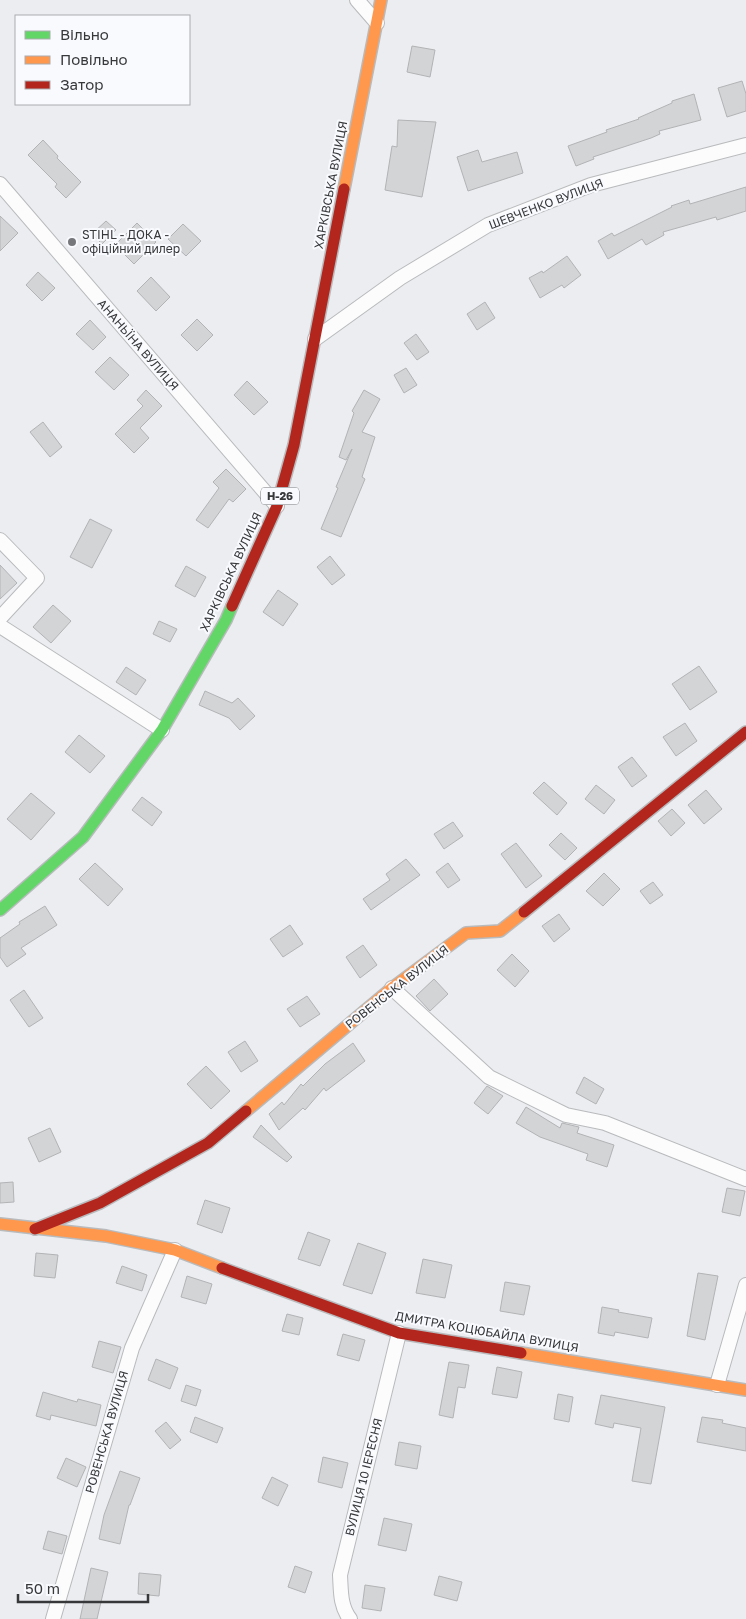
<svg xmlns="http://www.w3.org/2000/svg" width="746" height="1619" viewBox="0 0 746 1619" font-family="'Golos Text',sans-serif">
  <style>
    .building { fill: #d3d4d6; stroke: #b1b3b5 }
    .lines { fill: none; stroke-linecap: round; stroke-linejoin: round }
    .street-casing { stroke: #b8babc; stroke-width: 16 }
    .fast-casing { stroke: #b8babc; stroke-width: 14 }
    .slow-casing { stroke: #b8babc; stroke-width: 14 }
    .jam-casing { stroke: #b8babc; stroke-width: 14 }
    .street { stroke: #fcfcfd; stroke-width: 14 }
    .fast { stroke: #63d668; stroke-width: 11 }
    .slow { stroke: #ff974d; stroke-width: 11 }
    .jam { stroke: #b3261e; stroke-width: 11 }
    .poi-dot { fill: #76777a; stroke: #f8fafe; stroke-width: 2 }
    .labels { text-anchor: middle; stroke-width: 4; stroke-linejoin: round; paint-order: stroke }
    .shield { fill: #f8fafe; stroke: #717275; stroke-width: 1 }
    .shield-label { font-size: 11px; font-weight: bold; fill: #37383a }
    .street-label { font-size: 12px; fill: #37383a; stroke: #f8fafe }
    .poi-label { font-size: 12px; fill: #37383a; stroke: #f8fafe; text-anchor: start }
  </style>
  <rect width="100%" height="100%" fill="#ebedf0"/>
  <g class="building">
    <polygon points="412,46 435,50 430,77 407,72"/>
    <polygon points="742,81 746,94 746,111 727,117 718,88"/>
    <polygon points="694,94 701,120 659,131 660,134 651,138 593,157 594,159 576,166 568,146 607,132 606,130 639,119 638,118 672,103 672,101"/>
    <polygon points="398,120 436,122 422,197 385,190 392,146 397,147"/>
    <polygon points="43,140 58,156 57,158 81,182 66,198 55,187 57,184 28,155"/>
    <polygon points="478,150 482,162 517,152 523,173 468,191 457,157"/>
    <polygon points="746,187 746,211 717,220 716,217 663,232 664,235 646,245 642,239 608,259 598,241 612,233 614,236 672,207 671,206 689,200 690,204"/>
    <polygon points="0,216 18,233 0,251"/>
    <polygon points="106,221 116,230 102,244 92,234"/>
    <polygon points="137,223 156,242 134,264 115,245"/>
    <polygon points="183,224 201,241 186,256 168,239"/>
    <polygon points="567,256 581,275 564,288 562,285 540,298 529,278 542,271 543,273"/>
    <polygon points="38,272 55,288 42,301 26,285"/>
    <polygon points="151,277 170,297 156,311 137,291"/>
    <polygon points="485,302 495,318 477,330 467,314"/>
    <polygon points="197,319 213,335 197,351 181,335"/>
    <polygon points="90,320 106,337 93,350 76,334"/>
    <polygon points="416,334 429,352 417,360 404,343"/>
    <polygon points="110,357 129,375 114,390 95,372"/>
    <polygon points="406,368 417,385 404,393 394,375"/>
    <polygon points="247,381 268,402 254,415 234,395"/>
    <polygon points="146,390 162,406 140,428 149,438 134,453 115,434 143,406 137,400"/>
    <polygon points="364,390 380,399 362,432 375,437 362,477 365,479 341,537 321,529 338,488 336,487 352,449 346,460 339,457 354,413 352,411"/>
    <polygon points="43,422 62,447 50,457 30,432"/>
    <polygon points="226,469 246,489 233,502 229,499 208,528 196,520 219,488 213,482"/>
    <polygon points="90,519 112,530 92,568 70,557"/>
    <polygon points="330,556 345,575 332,585 317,567"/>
    <polygon points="0,565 17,583 0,599"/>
    <polygon points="186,566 206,577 195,597 175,586"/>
    <polygon points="278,590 298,604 283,626 263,612"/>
    <polygon points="53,605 71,621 51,643 33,627"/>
    <polygon points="159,621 177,629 170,642 153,634"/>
    <polygon points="699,666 717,692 690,710 672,684"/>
    <polygon points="126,667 146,680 136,695 116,682"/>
    <polygon points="205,691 232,703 238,698 255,716 240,730 229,718 199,705"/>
    <polygon points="685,723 697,741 676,756 663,737"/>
    <polygon points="79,735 105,756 90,773 65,752"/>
    <polygon points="632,757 647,776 632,787 618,767"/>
    <polygon points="544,782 567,803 557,815 533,793"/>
    <polygon points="596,785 615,800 604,814 585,799"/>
    <polygon points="706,790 722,809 704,824 688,805"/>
    <polygon points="31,793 55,813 31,840 7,819"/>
    <polygon points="142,797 162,812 152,826 132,810"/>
    <polygon points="672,809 685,823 671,836 658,821"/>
    <polygon points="453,822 463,836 444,849 434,834"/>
    <polygon points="561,833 577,848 565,860 549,845"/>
    <polygon points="516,843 542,876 526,888 501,854"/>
    <polygon points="406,859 420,875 371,910 363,899 390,880 386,874"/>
    <polygon points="95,863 123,889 108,906 79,879"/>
    <polygon points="448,863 460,880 448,888 436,872"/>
    <polygon points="604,873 620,889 603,906 586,891"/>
    <polygon points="653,882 663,895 650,904 640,891"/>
    <polygon points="45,906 57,925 21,948 26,954 7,967 0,957 0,938 20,924 19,922"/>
    <polygon points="559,914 570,929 554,942 542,926"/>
    <polygon points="290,925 303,944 283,957 270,939"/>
    <polygon points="363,945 377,965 360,978 346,957"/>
    <polygon points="512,954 529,971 515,987 497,970"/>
    <polygon points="434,979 448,994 430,1011 416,996"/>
    <polygon points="24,990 43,1018 29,1027 10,1000"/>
    <polygon points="307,996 320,1014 300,1027 287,1009"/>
    <polygon points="245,1041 258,1061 241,1072 228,1052"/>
    <polygon points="353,1043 365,1061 326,1091 324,1088 305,1110 303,1108 279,1130 269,1114 282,1102 284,1105 301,1084 303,1086 325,1064"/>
    <polygon points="206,1066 230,1091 211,1109 187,1084"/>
    <polygon points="584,1077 604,1089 596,1104 576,1093"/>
    <polygon points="487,1086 503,1096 488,1114 474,1103"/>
    <polygon points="526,1107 560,1128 562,1123 579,1127 577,1133 614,1145 607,1167 586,1160 588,1154 540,1137 516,1123"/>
    <polygon points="261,1125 292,1157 287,1162 253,1137"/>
    <polygon points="50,1128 61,1152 39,1162 28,1138"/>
    <polygon points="13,1182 14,1202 0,1203 0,1183"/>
    <polygon points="727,1188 745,1191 740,1216 722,1212"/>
    <polygon points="205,1200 230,1208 222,1233 197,1224"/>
    <polygon points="308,1232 330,1240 320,1266 298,1259"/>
    <polygon points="358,1243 386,1253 372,1294 343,1285"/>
    <polygon points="36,1253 58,1255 55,1278 34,1276"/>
    <polygon points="423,1259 452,1265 445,1298 416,1293"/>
    <polygon points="122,1266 147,1275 142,1291 116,1283"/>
    <polygon points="698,1273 718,1276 705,1340 687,1336"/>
    <polygon points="187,1276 212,1284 206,1304 181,1297"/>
    <polygon points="505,1282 530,1286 524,1315 500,1311"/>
    <polygon points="602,1307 619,1310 618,1312 652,1318 648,1338 615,1332 614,1336 598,1333"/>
    <polygon points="287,1314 303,1318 299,1335 282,1331"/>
    <polygon points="343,1334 365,1340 359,1361 337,1355"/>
    <polygon points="99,1341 121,1347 113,1373 92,1367"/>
    <polygon points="156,1359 178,1368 170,1389 148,1380"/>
    <polygon points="449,1362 469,1365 465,1388 458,1387 453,1418 439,1415"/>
    <polygon points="497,1367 522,1372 517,1398 492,1394"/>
    <polygon points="186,1385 201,1390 196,1406 181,1401"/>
    <polygon points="43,1392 77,1402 78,1399 101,1405 96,1426 51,1415 50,1420 36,1416"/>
    <polygon points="558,1394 573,1397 569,1422 554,1419"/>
    <polygon points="601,1395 665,1407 651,1484 632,1481 641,1428 614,1423 613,1428 595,1424"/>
    <polygon points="195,1417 223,1428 217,1443 190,1432"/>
    <polygon points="702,1417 723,1420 722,1423 746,1428 746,1451 697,1442"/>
    <polygon points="166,1422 181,1440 170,1449 155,1431"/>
    <polygon points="399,1442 421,1446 417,1469 395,1465"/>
    <polygon points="323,1457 348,1463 342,1488 318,1482"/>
    <polygon points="66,1458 86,1467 77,1487 57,1478"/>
    <polygon points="120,1471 140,1478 130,1505 129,1505 120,1544 99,1539 104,1515"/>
    <polygon points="272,1477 288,1485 278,1506 262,1498"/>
    <polygon points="384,1518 412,1524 406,1551 378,1545"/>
    <polygon points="48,1531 67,1536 62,1554 43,1549"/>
    <polygon points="295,1566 312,1572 305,1593 288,1587"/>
    <polygon points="91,1568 108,1572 97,1619 80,1619"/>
    <polygon points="139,1573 161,1575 159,1596 138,1594"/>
    <polygon points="439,1576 462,1582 457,1601 434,1595"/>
    <polygon points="365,1585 385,1588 381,1611 362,1608"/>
  </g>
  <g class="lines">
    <defs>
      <g id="street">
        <polyline points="357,0 377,23"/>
        <polyline points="0,184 277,506"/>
        <polyline points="315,339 400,278 488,225 591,185 746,145"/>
        <polyline points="0,540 37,578 0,618"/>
        <polyline points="0,626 162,730"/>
        <polyline points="392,988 489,1077 566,1115 605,1123 746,1179"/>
        <polyline points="717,1385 746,1285"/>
        <polyline points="53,1619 132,1348 175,1250"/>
        <path d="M350 1619C340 1606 341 1591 340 1575L399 1333"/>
      </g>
      <polyline id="fast" points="0,910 83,837 162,730 226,620 232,606"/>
      <g id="slow">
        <polyline points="344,189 381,0"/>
        <polyline points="246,1111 392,988 466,933 500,931 524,912"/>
        <polyline points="0,1224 106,1236 175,1250 222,1268"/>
        <polyline points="521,1353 746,1390"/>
      </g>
      <g id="jam">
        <polyline points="232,606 277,506 294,445 344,189"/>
        <polyline points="524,912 746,732"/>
        <polyline points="35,1229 100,1203 208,1143 246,1111"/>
        <polyline points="222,1268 399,1333 521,1353"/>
      </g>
    </defs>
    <use href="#street" class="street-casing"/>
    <use href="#fast" class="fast-casing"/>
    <use href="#slow" class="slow-casing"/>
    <use href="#jam" class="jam-casing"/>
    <use href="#street" class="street"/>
    <use href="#fast" class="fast"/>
    <use href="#slow" class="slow"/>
    <use href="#jam" class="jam"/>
  </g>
  <circle class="poi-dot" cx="72" cy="242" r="5"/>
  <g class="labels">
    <rect class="shield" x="261" y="487.5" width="38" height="17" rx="4"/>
    <g class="shield-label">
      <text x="280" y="500">Н-26</text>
    </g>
    <g class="street-label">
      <text transform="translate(331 185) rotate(-79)" y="4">ХАРКІВСЬКА ВУЛИЦЯ</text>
      <text transform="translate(546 204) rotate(-21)" y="4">ШЕВЧЕНКО ВУЛИЦЯ</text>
      <text transform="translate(138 345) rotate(49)" y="4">АНАНЬЇНА ВУЛИЦЯ</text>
      <text transform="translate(231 572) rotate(-65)" y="4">ХАРКІВСЬКА ВУЛИЦЯ</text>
      <text transform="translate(397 987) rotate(-38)" y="4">РОВЕНСЬКА ВУЛИЦЯ</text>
      <text transform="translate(487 1332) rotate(10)" y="4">ДМИТРА КОЦЮБАЙЛА ВУЛИЦЯ</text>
      <text transform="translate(107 1432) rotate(-74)" y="4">РОВЕНСЬКА ВУЛИЦЯ</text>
      <text transform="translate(364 1477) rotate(-76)" y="4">ВУЛИЦЯ 10 ІЕРЕСНЯ</text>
    </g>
    <g class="poi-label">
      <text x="82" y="239">STIHL - ДОКА -<tspan x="82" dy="14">офіційний дилер</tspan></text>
    </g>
  </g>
  <rect x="15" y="15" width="175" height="90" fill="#f8fafe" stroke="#abacb0"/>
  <rect x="25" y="31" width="25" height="8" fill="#63d668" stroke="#abacb0"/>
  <text x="60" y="40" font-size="15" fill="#37383a">Вільно</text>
  <rect x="25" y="56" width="25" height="8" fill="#ff974d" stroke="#abacb0"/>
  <text x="60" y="65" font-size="15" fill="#37383a">Повільно</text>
  <rect x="25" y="81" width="25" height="8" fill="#b3261e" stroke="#abacb0"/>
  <text x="60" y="90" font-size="15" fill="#37383a">Затор</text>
  <path d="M18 1594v8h130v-8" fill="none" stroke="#37383a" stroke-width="2.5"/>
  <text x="25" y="1594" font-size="15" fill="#37383a" stroke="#f8fafe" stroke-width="4" paint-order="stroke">50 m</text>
</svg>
